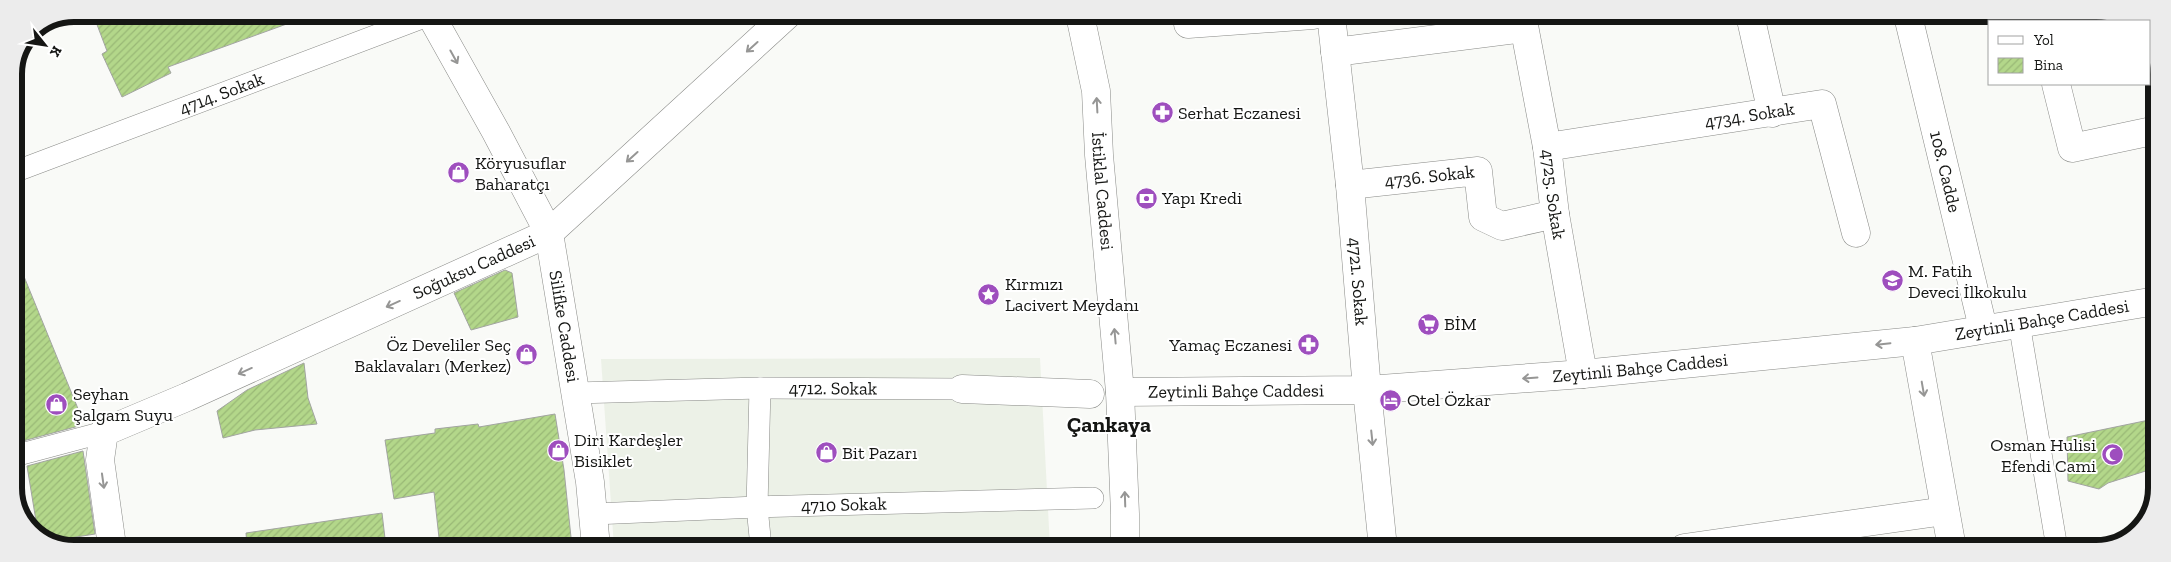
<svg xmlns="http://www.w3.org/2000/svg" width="2171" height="562" viewBox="0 0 2171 562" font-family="'Zilla Slab',serif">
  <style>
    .built { fill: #ecf1e7 }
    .building { fill: url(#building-hatch); stroke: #a2a4a1 }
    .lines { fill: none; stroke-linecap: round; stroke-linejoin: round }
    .pedestrian-casing { stroke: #888986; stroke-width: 22 }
    .minor-casing { stroke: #888986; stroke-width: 29 }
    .tertiary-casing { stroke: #888986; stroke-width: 29 }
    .secondary-casing { stroke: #888986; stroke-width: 29 }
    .pedestrian { stroke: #fff; stroke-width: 21 }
    .minor { stroke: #fff; stroke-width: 28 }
    .tertiary { stroke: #fff; stroke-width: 28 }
    .secondary { stroke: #fff; stroke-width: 28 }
    .oneway { stroke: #969695 }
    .labels { text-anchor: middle; stroke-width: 4; stroke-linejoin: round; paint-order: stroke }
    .street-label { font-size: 18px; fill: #151614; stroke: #fff }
    .poi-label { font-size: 18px; fill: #151614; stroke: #fff; text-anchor: start }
    .district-label { font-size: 22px; font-weight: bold; fill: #151614; stroke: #fff }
    .rim { fill: none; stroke: #151614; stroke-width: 6 }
  </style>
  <defs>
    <pattern id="building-hatch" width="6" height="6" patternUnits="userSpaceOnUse" patternTransform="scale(1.25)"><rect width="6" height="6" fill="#b3d78a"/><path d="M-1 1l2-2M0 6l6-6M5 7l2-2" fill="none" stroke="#99b876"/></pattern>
  </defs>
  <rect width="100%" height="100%" fill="#f9faf7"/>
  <polygon class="built" points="1040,358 1050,547 614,547 601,359"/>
  <g class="building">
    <polygon points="93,14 306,14 306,17 168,67 171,73 122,97 102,54 107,51"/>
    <polygon points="14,252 81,416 77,417 79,426 23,441 22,437 14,440"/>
    <polygon points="505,270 512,273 518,317 471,330 454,293"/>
    <polygon points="304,363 308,398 317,424 255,430 223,438 217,411 247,390"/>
    <polygon points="555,414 564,470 572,547 440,547 434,492 394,499 385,440 435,433 435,429 478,424 479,427"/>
    <polygon points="2154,419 2155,468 2108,483 2099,489 2068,481 2067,437"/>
    <polygon points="83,451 95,534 51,541 38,533 27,466"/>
    <polygon points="382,513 386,547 247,546 246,533"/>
  </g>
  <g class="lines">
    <defs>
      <g id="pedestrian">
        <path id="s1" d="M14 172 430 15"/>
        <polyline points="2019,323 2057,548"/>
        <polyline points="760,388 757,507 761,547"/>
        <path id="s2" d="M575 393 760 388 962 389"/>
        <polyline points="14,456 104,432"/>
        <path id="s3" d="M594 514 757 507 1093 498"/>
      </g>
      <g id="minor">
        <path id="s4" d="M430 14 496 132 549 233 590 482 596 547"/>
        <path id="s5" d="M1331 15 1350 185 1367 390 1383 548"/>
        <path id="s6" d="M1522 15 1547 147 1555 214 1583 374"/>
        <polyline points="1750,15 1772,113"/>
        <path id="s7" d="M1908 16 1983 328"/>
        <polyline points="2038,16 2040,21"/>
        <polyline points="1188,24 1313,15"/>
        <polyline points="1335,52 1524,28"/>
        <polyline points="2056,84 2072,148 2157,130"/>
        <path id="s8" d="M1547 147 1822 104 1856 233"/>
        <path id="s9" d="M1350 185 1478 171 1483 217 1502 226 1555 214"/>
        <polyline points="1915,341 1952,548"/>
        <polyline points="962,389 1090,394"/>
        <path id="s10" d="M112 546 100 460 104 432 187 397 549 233 788 14"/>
        <polyline points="1684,548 1945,511"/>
      </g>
      <g id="tertiary">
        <path id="s11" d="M1120 392 1367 390 1583 374 1915 341 2156 301"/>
      </g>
      <g id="secondary">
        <path id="s12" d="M1080 15 1096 91 1099 155 1120 392 1125 514V547"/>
      </g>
    </defs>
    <use href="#pedestrian" class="pedestrian-casing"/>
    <use href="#minor" class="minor-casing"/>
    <use href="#tertiary" class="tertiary-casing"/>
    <use href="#secondary" class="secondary-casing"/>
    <use href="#pedestrian" class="pedestrian"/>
    <use href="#minor" class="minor"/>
    <use href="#tertiary" class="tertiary"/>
    <use href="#secondary" class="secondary"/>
  </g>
  <defs><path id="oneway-shaft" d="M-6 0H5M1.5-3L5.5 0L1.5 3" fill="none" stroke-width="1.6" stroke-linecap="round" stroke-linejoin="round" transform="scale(1.25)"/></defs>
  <g class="oneway">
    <use href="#oneway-shaft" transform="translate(752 47) rotate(138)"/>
    <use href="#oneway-shaft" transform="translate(454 57) rotate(61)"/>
    <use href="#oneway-shaft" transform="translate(1097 105) rotate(-93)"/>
    <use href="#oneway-shaft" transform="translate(632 157) rotate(138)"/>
    <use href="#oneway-shaft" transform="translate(393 304) rotate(156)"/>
    <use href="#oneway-shaft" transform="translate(1115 336) rotate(-95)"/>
    <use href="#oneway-shaft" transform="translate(1883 344) rotate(174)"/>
    <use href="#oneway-shaft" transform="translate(245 371) rotate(156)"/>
    <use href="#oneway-shaft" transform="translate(1530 378) rotate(176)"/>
    <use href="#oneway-shaft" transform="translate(1923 389) rotate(80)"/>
    <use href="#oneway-shaft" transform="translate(1372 438) rotate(84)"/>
    <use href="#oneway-shaft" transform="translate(103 481) rotate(82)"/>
    <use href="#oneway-shaft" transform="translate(1125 499) rotate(-92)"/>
  </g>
  <defs>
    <symbol id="pharmacy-disc" viewBox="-11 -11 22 22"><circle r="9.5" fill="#9e4ebe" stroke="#fff"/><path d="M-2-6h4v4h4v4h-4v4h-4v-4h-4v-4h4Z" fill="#fff"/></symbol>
    <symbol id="shop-disc" viewBox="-11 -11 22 22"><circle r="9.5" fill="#9e4ebe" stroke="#fff"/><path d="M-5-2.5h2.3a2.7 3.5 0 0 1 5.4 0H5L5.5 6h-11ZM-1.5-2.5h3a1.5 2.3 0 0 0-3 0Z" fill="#fff"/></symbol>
    <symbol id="bank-disc" viewBox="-11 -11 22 22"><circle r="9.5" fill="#9e4ebe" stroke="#fff"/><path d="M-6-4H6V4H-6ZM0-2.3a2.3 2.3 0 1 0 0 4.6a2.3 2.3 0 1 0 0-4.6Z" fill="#fff"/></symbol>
    <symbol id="school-disc" viewBox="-11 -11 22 22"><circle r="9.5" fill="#9e4ebe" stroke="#fff"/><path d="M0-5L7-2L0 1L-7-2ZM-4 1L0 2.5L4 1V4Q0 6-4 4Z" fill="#fff"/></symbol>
    <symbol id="sight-disc" viewBox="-11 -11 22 22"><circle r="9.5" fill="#9e4ebe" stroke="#fff"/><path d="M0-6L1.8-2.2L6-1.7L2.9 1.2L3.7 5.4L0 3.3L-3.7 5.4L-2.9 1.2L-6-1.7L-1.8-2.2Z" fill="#fff"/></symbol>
    <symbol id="supermarket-disc" viewBox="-11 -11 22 22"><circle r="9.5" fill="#9e4ebe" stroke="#fff"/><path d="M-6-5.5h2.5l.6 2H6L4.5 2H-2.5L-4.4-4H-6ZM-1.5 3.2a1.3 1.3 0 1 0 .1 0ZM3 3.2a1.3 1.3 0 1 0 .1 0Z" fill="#fff"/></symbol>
    <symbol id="hotel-disc" viewBox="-11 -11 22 22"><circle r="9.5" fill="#9e4ebe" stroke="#fff"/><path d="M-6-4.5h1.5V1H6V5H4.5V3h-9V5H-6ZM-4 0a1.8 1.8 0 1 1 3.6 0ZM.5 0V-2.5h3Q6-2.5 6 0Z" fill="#fff"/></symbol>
    <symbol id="mosque-disc" viewBox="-11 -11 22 22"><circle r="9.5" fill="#9e4ebe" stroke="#fff"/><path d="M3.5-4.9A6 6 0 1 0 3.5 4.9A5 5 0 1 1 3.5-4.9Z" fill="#fff"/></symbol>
  </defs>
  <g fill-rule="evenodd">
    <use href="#pharmacy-disc" x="1150" y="100" width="25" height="25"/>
    <use href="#shop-disc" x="446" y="160" width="25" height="25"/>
    <use href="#bank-disc" x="1134" y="186" width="25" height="25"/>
    <use href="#school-disc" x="1880" y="268" width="25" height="25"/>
    <use href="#sight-disc" x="976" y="282" width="25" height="25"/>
    <use href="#supermarket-disc" x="1416" y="312" width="25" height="25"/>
    <use href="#pharmacy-disc" x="1296" y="332" width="25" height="25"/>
    <use href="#shop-disc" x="514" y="342" width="25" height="25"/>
    <use href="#hotel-disc" x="1378" y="388" width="25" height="25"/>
    <use href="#shop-disc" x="44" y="392" width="25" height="25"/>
    <use href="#shop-disc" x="546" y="438" width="25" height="25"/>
    <use href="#shop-disc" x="814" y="440" width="25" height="25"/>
    <use href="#mosque-disc" x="2100" y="442" width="25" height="25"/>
  </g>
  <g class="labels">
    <g class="street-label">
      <text dy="6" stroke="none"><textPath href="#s1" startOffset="222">4714. Sokak</textPath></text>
      <text dy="6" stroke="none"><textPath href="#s8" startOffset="205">4734. Sokak</textPath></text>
      <text dy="6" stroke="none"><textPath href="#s7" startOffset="160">108. Cadde</textPath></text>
      <text dy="6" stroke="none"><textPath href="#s9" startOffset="80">4736. Sokak</textPath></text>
      <text dy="6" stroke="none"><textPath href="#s12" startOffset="178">İstiklal Caddesi</textPath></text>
      <text dy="6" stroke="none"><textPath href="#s6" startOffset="182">4725. Sokak</textPath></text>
      <text dy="6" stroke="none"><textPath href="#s10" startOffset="520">Soğuksu Caddesi</textPath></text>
      <text dy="6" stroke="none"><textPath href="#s5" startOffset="268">4721. Sokak</textPath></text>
      <text dy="6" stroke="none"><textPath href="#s11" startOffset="926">Zeytinli Bahçe Caddesi</textPath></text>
      <text dy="6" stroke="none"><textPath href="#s4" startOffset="344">Silifke Caddesi</textPath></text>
      <text dy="6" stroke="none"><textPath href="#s11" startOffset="521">Zeytinli Bahçe Caddesi</textPath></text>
      <text dy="6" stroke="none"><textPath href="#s2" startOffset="258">4712. Sokak</textPath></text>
      <text dy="6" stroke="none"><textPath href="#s11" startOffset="116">Zeytinli Bahçe Caddesi</textPath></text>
      <text dy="6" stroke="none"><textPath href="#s3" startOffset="250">4710 Sokak</textPath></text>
    </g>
    <g class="poi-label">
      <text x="1178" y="119">Serhat Eczanesi</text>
      <text x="475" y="169">Köryusuflar<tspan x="475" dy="21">Baharatçı</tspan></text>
      <text x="1162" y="204">Yapı Kredi</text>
      <text x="1908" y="277">M. Fatih<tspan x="1908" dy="21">Deveci İlkokulu</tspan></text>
      <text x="1005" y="290">Kırmızı<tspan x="1005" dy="21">Lacivert Meydanı</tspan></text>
      <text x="1444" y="330">BİM</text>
      <text x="511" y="351" text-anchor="end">Öz Develiler Seç<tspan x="511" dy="21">Baklavaları (Merkez)</tspan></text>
      <text x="1292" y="351" text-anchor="end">Yamaç Eczanesi</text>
      <text x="73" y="400">Seyhan<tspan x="73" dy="21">Şalgam Suyu</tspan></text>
      <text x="1407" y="406">Otel Özkar</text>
      <text x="574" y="446">Diri Kardeşler<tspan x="574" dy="21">Bisiklet</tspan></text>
      <text x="2096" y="451" text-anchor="end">Osman Hulisi<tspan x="2096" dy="21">Efendi Cami</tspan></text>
      <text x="842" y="459">Bit Pazarı</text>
    </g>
    <g class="district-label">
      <text x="1109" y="432">Çankaya</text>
    </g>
  </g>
  <path d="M0 0H2171V562H0ZM74 22H2096A52 52 0 0 1 2148 74V488A52 52 0 0 1 2096 540H74A52 52 0 0 1 22 488V74A52 52 0 0 1 74 22Z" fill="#ececec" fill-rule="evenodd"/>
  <path class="rim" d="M74 22H2096A52 52 0 0 1 2148 74V488A52 52 0 0 1 2096 540H74A52 52 0 0 1 22 488V74A52 52 0 0 1 74 22Z"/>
  <rect x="1988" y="20" width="162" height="65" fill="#ffffff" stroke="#a1a2a1"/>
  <rect x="1998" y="36" width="25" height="8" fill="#ffffff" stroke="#a1a2a1"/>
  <text x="2034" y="45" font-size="15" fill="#151614">Yol</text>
  <rect x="1998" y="58" width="25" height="15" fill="url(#building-hatch)" stroke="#a1a2a1"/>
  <text x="2034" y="70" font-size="15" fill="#151614">Bina</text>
  <g transform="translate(45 45) rotate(120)" stroke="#ffffff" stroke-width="4" paint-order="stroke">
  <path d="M0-4L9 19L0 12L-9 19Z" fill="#151614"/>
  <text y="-8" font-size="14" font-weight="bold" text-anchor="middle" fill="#151614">K</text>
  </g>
</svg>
